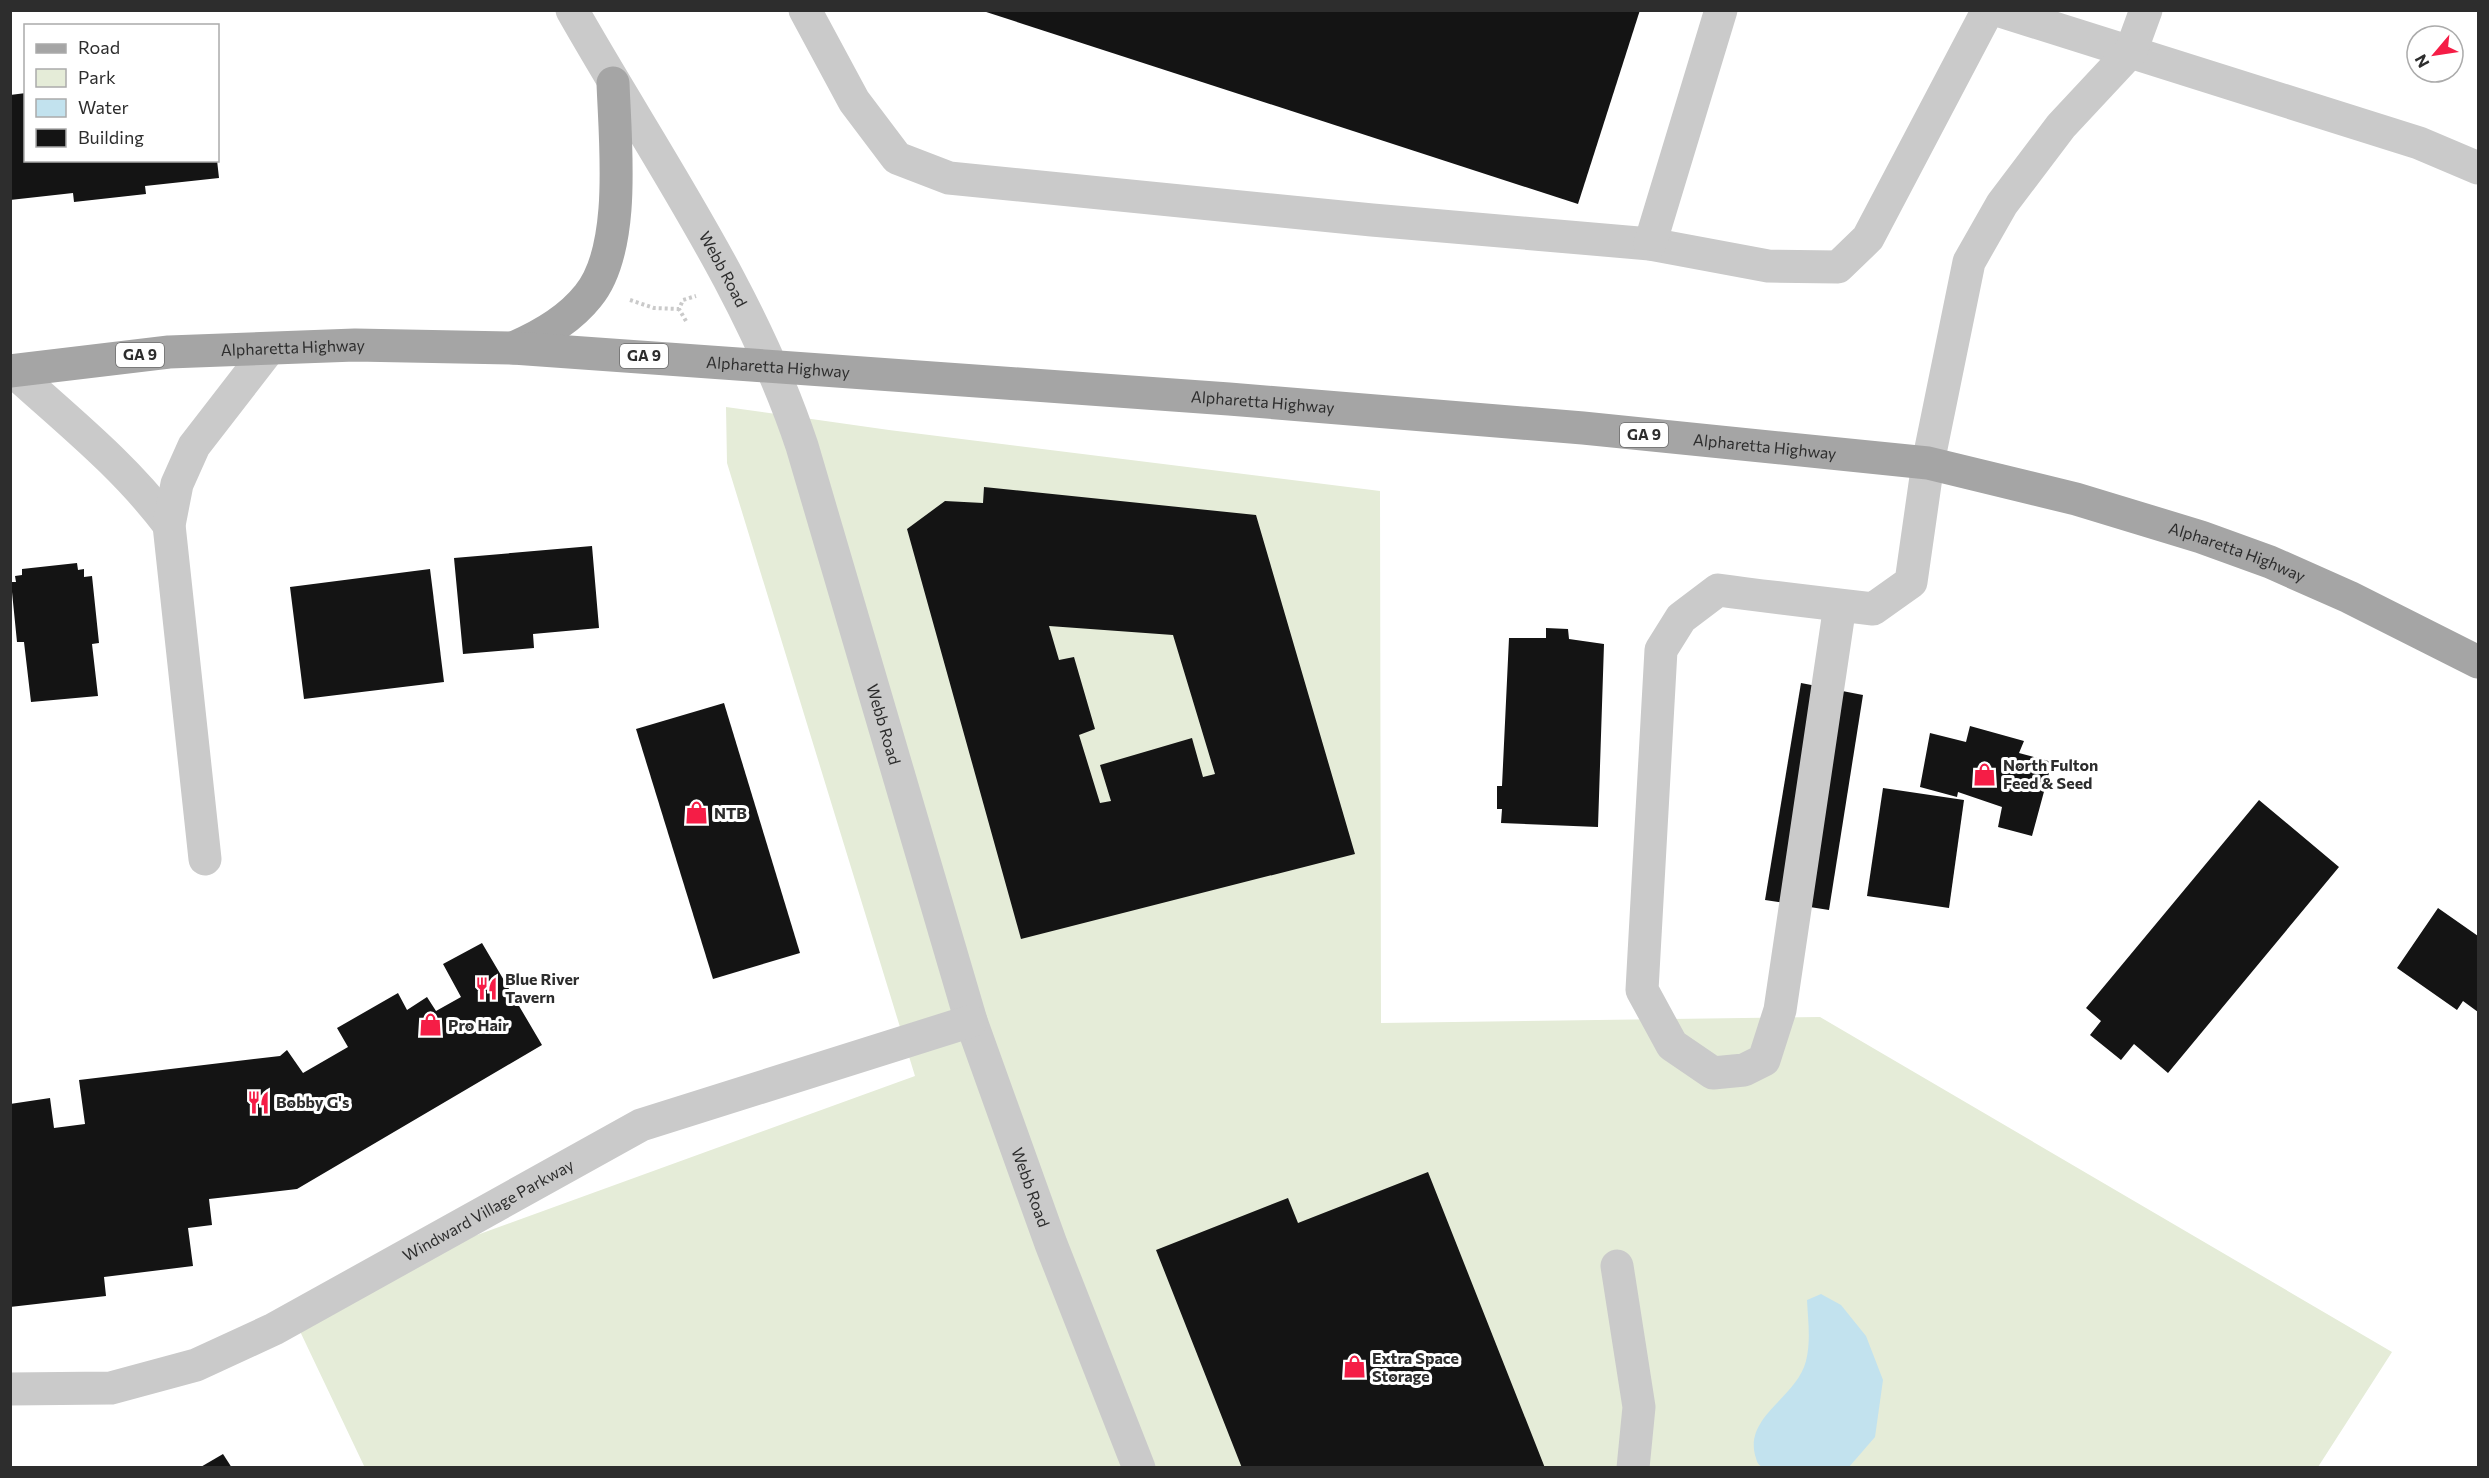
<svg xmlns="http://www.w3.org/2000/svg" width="2489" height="1478" viewBox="0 0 2489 1478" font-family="Commissioner,sans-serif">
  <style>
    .green { fill: #e5ecd8 }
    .water { fill: #c2e2ee }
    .building { fill: #141414; fill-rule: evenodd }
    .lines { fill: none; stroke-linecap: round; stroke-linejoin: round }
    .path { stroke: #cacaca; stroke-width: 4; stroke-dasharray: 3 3; stroke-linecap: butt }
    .minor { stroke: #cacaca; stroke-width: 33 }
    .major { stroke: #a5a5a5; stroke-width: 33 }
    .labels { text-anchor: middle; stroke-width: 6; stroke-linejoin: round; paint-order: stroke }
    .shield { fill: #fff; stroke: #6c6c6c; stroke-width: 1.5 }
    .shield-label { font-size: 15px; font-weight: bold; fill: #2d2d2d }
    .street-label { font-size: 16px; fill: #2d2d2d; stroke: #fff }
    .poi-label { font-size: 16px; font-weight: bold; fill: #2d2d2d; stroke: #fff; text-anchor: start }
  </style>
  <rect width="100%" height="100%" fill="#fff"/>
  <polygon class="green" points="726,407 889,430 1380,491 1381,1023 1820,1017 2392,1352 2318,1467 365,1468 287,1304 915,1076 727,463"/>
  <path class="water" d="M1821 1294 1841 1305 1866 1336 1883 1380 1875 1437 1849 1467H1762C1757 1464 1757 1461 1755 1455 1745 1416 1797 1397 1806 1361 1811 1341 1808 1320 1807 1300Z"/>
  <g class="building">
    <polygon points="980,10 1640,10 1578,204"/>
    <polygon points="26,93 26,160 217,160 219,178 145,186 146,194 74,202 73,193 10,200 10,95"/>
    <path d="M984 487 1256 515 1355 854 1021 939 907 529 945 501 983 503ZM1049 626 1173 635 1215 774 1203 777 1192 738 1100 765 1111 801 1100 803 1079 735 1095 729 1074 657 1059 660Z"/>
    <polygon points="592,546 599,628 533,634 534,648 463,654 454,558"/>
    <polygon points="77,563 78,570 84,569 84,577 92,576 99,643 92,644 98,696 31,702 24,642 17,642 11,582 16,582 15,576 22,575 22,569"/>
    <polygon points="430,569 444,682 304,699 290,587"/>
    <polygon points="1546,628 1568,629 1569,639 1604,644 1598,827 1501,823 1502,809 1497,809 1497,786 1502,786 1509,638 1546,638"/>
    <polygon points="1801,683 1863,695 1829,910 1765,900"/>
    <polygon points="724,703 800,953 713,979 636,729"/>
    <polygon points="1970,726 2024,741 2019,753 2052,762 2032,836 1998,827 2002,807 1958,792 1957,797 1920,787 1930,733 1966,742"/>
    <polygon points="1883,788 1964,800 1949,908 1867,896"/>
    <polygon points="2259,800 2339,867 2168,1073 2134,1044 2121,1060 2090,1035 2101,1021 2086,1008"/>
    <polygon points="2438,908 2478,936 2478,1012 2463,1001 2457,1010 2397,968"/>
    <polygon points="482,943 542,1045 297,1189 209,1199 212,1225 188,1228 193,1266 104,1277 106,1296 10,1307 10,1104 50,1098 54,1128 85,1124 79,1080 280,1056 287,1050 303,1073 348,1047 337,1028 398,993 407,1010 427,997 436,1011 461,997 443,964"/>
    <polygon points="1428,1172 1545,1468 1242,1468 1156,1250 1288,1198 1298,1223"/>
    <polygon points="223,1454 232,1468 199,1468"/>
  </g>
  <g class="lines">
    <g class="path">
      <polyline points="630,300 654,308 679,309"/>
      <polyline points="686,321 679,309 683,300 696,296"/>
    </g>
    <g class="minor">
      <path id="s1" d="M572 10C653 153 750 289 802 446L971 1021 1051 1244 1139 1468"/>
      <polyline points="805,10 854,101 897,158 949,178 1372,220 1650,244 1768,266 1838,267 1868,238 1988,10"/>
      <polyline points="1997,10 2419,143 2478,168"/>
      <polyline points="1650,244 1721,10"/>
      <path d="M13 371C67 420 125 466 169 525"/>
      <path d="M1840 605 1780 1010 1764 1060 1744 1070 1713 1073 1672 1045 1642 990 1661 650 1681 618 1718 590C1770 597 1821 603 1873 609L1911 582 1928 463 1969 262 2002 204 2061 126 2131 51 2146 10"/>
      <polyline points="205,859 169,525 177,484 194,446 269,349"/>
      <polyline points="1617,1266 1639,1407 1633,1468"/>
      <path id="s2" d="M10 1389 111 1388 196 1365 274 1329 641 1125 971 1021"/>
    </g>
    <g class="major">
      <path d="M513 348C541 336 569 320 588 296 627 249 615 141 613 83"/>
      <path id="s3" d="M10 371 169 352 355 345 513 348 1229 399 1583 428 1928 463 2076 499 2201 537 2270 562 2349 597 2478 662"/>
    </g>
  </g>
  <defs>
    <symbol id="shop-bare" viewBox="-9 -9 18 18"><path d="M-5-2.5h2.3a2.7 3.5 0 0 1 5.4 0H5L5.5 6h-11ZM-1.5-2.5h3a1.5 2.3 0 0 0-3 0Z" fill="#f51d46" stroke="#fff" stroke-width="2.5" paint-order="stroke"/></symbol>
    <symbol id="restaurant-bare" viewBox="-9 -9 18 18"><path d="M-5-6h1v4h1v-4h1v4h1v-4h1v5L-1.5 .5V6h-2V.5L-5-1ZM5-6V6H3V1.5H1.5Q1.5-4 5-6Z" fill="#f51d46" stroke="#fff" stroke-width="2.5" paint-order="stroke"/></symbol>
  </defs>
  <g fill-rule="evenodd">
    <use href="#shop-bare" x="1968" y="758" width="33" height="33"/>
    <use href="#shop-bare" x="680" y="796" width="33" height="33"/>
    <use href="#restaurant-bare" x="470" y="972" width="33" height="33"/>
    <use href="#shop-bare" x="414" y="1008" width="33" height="33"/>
    <use href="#restaurant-bare" x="242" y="1086" width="33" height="33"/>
    <use href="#shop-bare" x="1338" y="1350" width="33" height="33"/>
  </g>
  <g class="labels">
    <g class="shield">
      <rect x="116" y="343" width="48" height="24" rx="4.5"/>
      <rect x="620" y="344" width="48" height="24" rx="4.5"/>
      <rect x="1620" y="423" width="48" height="24" rx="4.5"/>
    </g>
    <g class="shield-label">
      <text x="140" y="360">GA 9</text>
      <text x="644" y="361">GA 9</text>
      <text x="1644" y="440">GA 9</text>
    </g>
    <g class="street-label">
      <text dy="6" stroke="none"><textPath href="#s1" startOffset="300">Webb Road</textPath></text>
      <text dy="6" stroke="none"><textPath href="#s3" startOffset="284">Alpharetta Highway</textPath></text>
      <text dy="6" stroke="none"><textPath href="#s3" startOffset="770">Alpharetta Highway</textPath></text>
      <text dy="6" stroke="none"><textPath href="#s3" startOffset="1256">Alpharetta Highway</textPath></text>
      <text dy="6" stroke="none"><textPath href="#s3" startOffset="1760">Alpharetta Highway</textPath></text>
      <text dy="6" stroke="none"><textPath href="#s3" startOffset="2246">Alpharetta Highway</textPath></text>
      <text dy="6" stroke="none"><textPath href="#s1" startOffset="784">Webb Road</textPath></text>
      <text dy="6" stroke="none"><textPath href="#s1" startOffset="1270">Webb Road</textPath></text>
      <text dy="6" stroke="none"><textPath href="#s2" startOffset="520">Windward Village Parkway</textPath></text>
    </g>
    <g class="poi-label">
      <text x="2003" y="771">North Fulton<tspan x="2003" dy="18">Feed &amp; Seed</tspan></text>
      <text x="714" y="819">NTB</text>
      <text x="505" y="985">Blue River<tspan x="505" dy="18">Tavern</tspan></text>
      <text x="448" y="1031">Pro Hair</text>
      <text x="276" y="1108">Bobby G's</text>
      <text x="1372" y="1364">Extra Space<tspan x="1372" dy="18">Storage</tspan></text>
    </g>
  </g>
  <rect width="2489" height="1478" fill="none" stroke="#2d2d2d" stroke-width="24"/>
  <rect x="24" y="24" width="195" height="138" fill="#ffffff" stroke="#ababab" stroke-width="1.5"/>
  <rect x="36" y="44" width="30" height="9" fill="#a5a5a5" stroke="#ababab" stroke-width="1.5"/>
  <text x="78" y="54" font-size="18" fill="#2d2d2d">Road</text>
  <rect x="36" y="69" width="30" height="18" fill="#e5ecd8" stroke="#ababab" stroke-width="1.5"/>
  <text x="78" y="84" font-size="18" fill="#2d2d2d">Park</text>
  <rect x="36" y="99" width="30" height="18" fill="#c2e2ee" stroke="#ababab" stroke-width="1.5"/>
  <text x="78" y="114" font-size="18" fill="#2d2d2d">Water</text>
  <rect x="36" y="129" width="30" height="18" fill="#141414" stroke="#ababab" stroke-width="1.5"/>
  <text x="78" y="144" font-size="18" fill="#2d2d2d">Building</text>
  <g transform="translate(2435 54) rotate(241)"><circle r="28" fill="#ffffff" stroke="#ababab" stroke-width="1.5"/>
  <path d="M0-4.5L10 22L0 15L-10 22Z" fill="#f51d46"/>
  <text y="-9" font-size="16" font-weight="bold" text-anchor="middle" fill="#2d2d2d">N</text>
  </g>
</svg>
